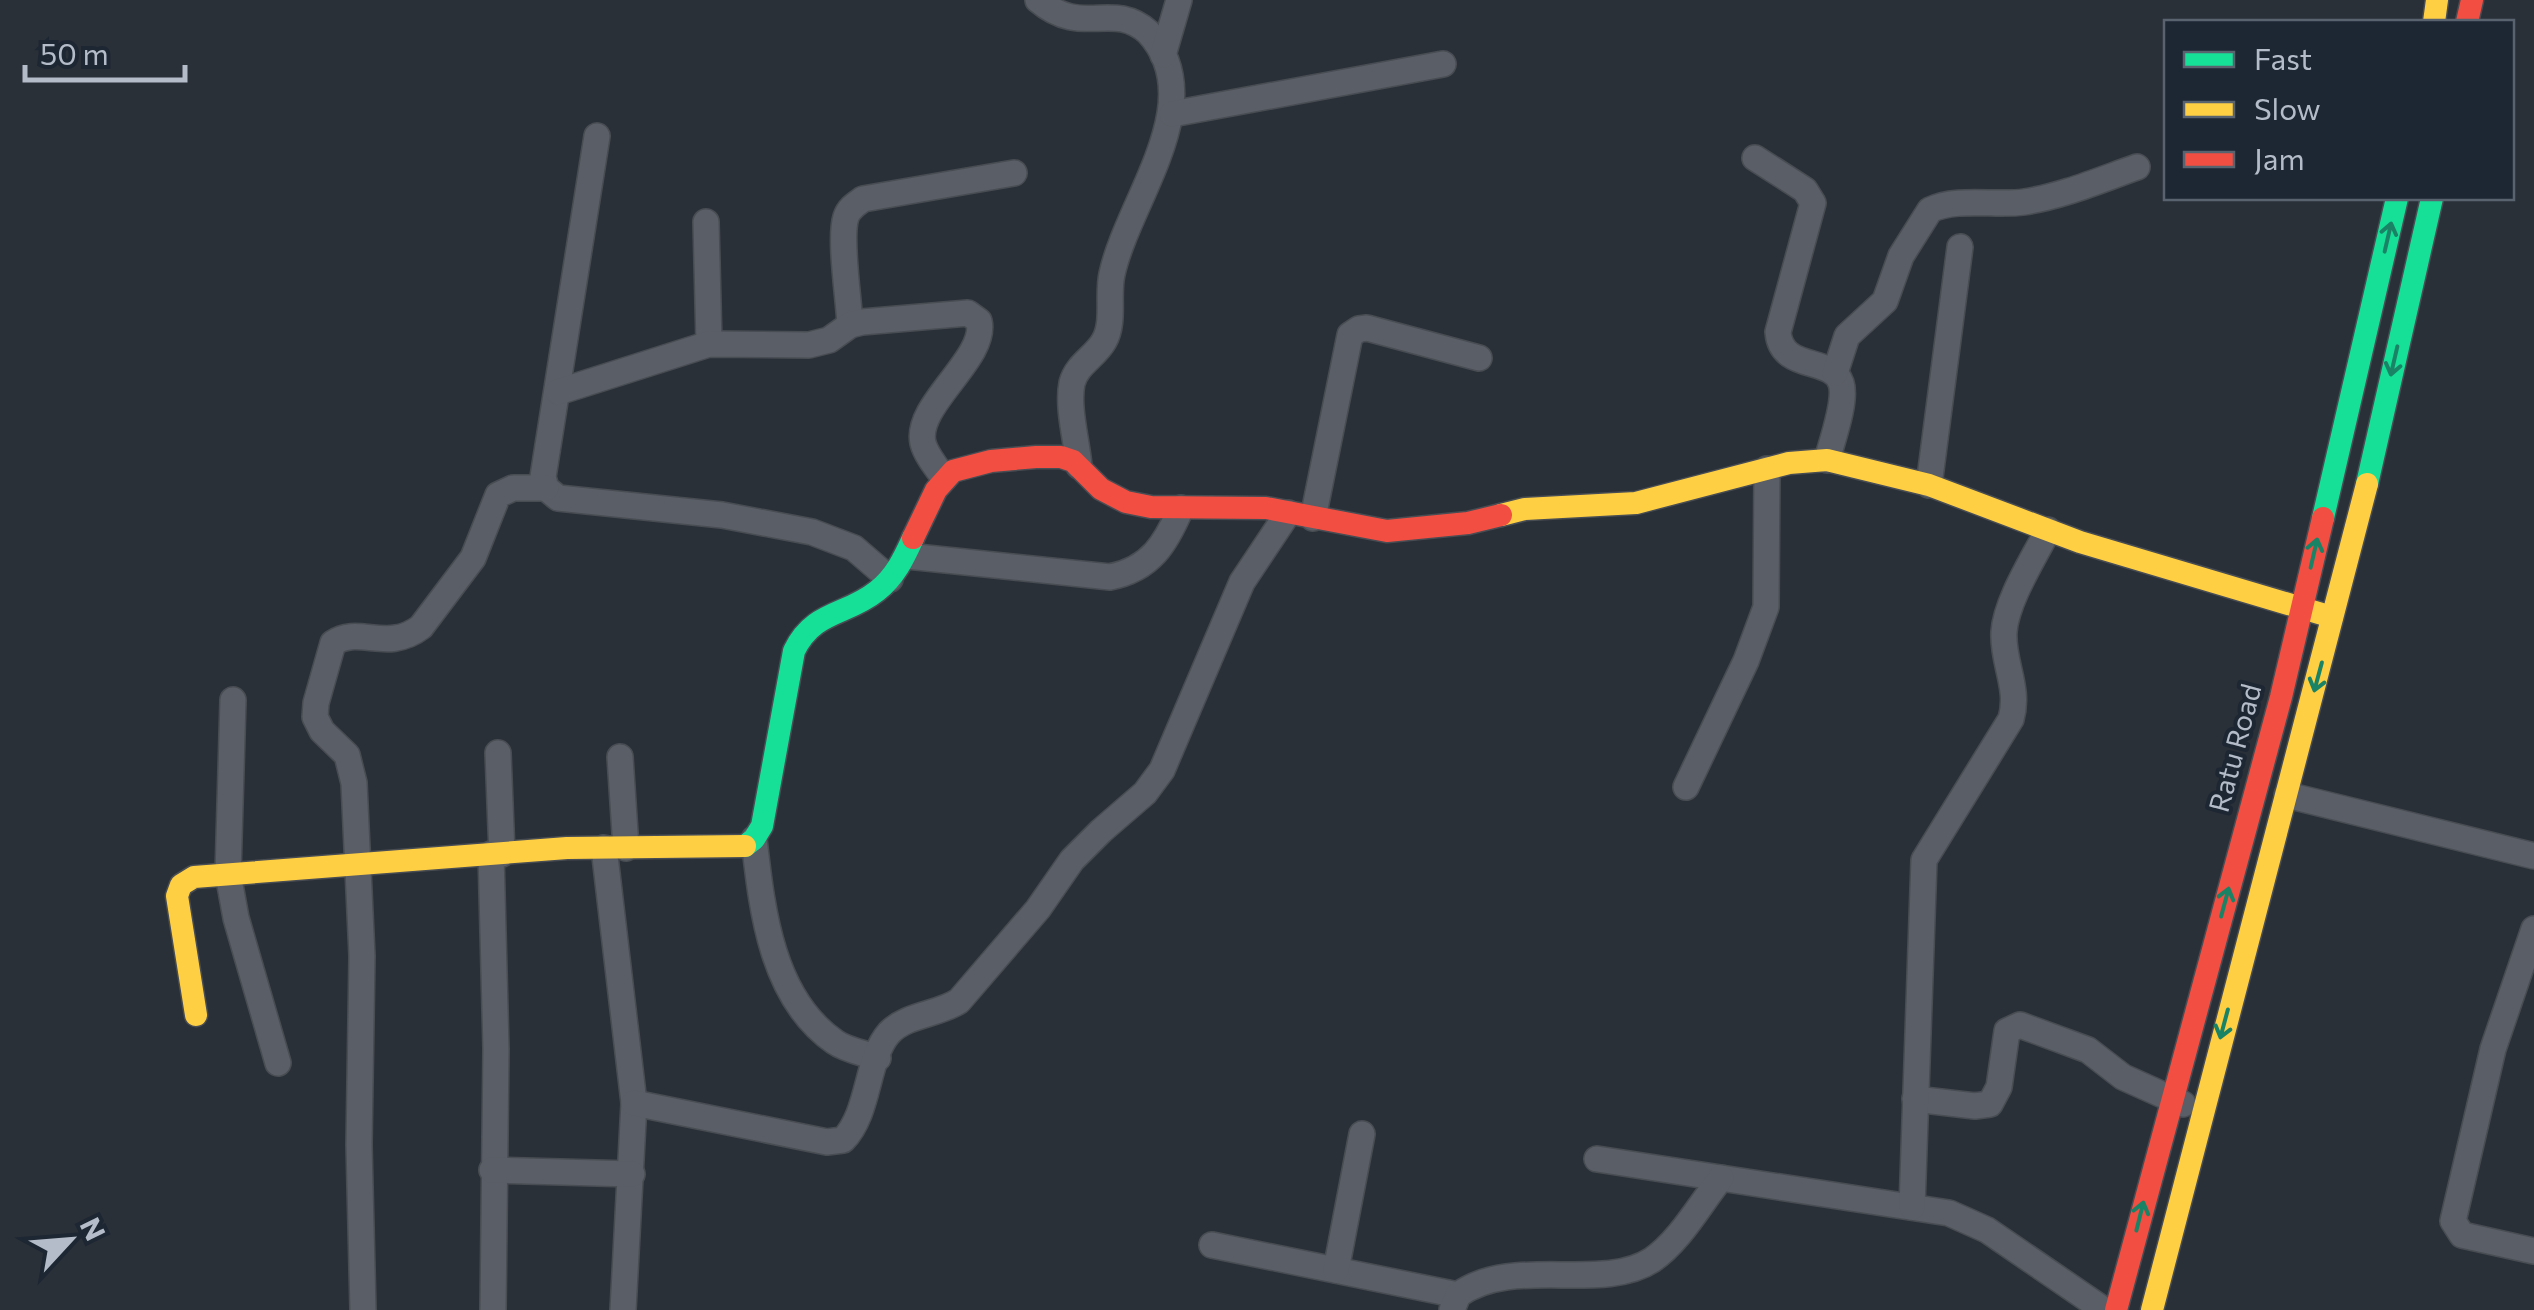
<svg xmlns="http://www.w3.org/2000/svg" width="2534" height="1310" viewBox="0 0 2534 1310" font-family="Commissioner,sans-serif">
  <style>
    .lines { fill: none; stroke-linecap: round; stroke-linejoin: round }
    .street-casing { stroke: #484c53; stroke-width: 28 }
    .fast-casing { stroke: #484c53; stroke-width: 25 }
    .slow-casing { stroke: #484c53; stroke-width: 25 }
    .jam-casing { stroke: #484c53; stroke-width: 25 }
    .street { stroke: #5a5e66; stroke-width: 25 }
    .fast { stroke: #16e098; stroke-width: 22 }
    .slow { stroke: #ffcf43; stroke-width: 22 }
    .jam { stroke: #f24e42; stroke-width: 22 }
    .oneway { stroke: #1a8366 }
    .labels { text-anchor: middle; stroke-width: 8; stroke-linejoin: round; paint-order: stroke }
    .street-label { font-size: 28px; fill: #b4bcc9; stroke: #1d2633 }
  </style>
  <rect width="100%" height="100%" fill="#2a3038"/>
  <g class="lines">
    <defs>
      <g id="street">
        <path d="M1038 0C1083 38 1111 0 1148 32 1212 101 1128 200 1112 274 1107 295 1115 322 1104 341 1095 357 1077 364 1072 383 1067 407 1077 442 1079 466"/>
        <polyline points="1163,55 1179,0"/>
        <polyline points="1172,114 1443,64"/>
        <polyline points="597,136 543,477 546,488 558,498 722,515 812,532 854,548 890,579"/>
        <path d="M1755 158 1805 190 1813 203 1778 332C1781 372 1832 356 1841 383 1847 400 1832 441 1827 460"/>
        <polyline points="706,222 709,344"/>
        <path d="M850 325C849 300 839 238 846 217 849 208 856 204 863 199L1014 173"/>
        <path d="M1835 373 1847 336 1885 301 1901 256 1930 210C1957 197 1995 206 2024 202 2063 196 2100 180 2137 167"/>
        <path d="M558 392 709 344 809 345 829 340 850 325 862 322 968 313 979 321C988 358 914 405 923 443 926 455 937 468 944 478"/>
        <polyline points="1929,485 1960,247"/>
        <polyline points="1313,518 1350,335 1359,329 1367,328 1479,358"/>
        <path d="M907 556 1110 577C1151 569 1166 543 1181 508"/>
        <polyline points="233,700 228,874 236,918 278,1063"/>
        <polyline points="498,753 502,854"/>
        <polyline points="620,757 626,848"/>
        <polyline points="1686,787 1746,661 1766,607 1767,469"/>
        <polyline points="2287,795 2534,856"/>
        <path d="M754 839C762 909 771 998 835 1042 846 1050 864 1053 878 1058"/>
        <polyline points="604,848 634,1103 623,1310"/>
        <polyline points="491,854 496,1049 493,1310"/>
        <polyline points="2534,929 2493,1049 2453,1221 2462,1235 2534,1251"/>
        <polyline points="1915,1099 1975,1106 1990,1104 1999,1087 2007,1031 2020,1025 2088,1050 2123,1077 2183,1104"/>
        <path d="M634 1103 827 1142 843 1140C870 1113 866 1059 889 1033 907 1014 938 1015 959 1001L1038 909 1072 860 1101 831 1145 793 1162 770 1242 582 1288 513"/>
        <polyline points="1597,1159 1949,1213 1987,1230 2104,1310"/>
        <polyline points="492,1170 632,1174"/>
        <path d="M1912 1207 1924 860 2011 719C2020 688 2002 662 2004 632 2006 601 2034 558 2048 530"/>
        <polyline points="1212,1245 1458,1295"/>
        <polyline points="1336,1270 1362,1134"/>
        <path d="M363 1310 359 1145 362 956 354 783 347 755 322 731 315 717 316 703 333 643C359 625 387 653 421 627L473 558 498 495 513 488H546"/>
        <path d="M1452 1310 1458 1295C1513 1255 1601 1293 1652 1260 1680 1241 1700 1204 1721 1178"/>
      </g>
      <g id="fast">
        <polyline points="2367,484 2432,198"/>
        <polyline points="2323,518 2397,198"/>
        <path d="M745 846 754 839 762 826 794 651C814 610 846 616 877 591 895 577 904 558 913 538"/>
      </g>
      <g id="slow">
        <polyline points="2434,22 2437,0"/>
        <polyline points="1501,515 1525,509 1636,503 1789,463 1827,460 1929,485 2080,542 2332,617"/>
        <polyline points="196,1015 177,896 181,885 194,877 567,848 745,846"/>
        <polyline points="2152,1310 2367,484"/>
      </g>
      <g id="jam">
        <polyline points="2467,22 2472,0"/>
        <polyline points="913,538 936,490 953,471 991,461 1036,457 1061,457 1073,461 1101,489 1126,502 1151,507 1266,508 1387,531 1468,523 1501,515"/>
        <polyline points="2116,1310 2281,697 2323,518"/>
      </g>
    </defs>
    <use href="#street" class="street-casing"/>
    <use href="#fast" class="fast-casing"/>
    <use href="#slow" class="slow-casing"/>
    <use href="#jam" class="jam-casing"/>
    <use href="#street" class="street"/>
    <use href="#fast" class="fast"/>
    <use href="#slow" class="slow"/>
    <use href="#jam" class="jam"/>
  </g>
  <defs><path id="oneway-shaft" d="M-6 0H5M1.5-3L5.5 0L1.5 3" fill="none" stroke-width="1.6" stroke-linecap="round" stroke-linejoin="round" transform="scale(2.5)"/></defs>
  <g class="oneway">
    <use href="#oneway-shaft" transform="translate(2388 237) rotate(-77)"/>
    <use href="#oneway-shaft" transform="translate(2394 361) rotate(103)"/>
    <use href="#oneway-shaft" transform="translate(2314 553) rotate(-77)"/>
    <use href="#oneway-shaft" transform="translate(2318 677) rotate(105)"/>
    <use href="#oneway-shaft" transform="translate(2225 902) rotate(-75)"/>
    <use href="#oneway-shaft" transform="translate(2224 1024) rotate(105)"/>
    <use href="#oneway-shaft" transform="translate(2140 1216) rotate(-76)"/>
  </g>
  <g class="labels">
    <g class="street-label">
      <text transform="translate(2235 748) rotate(-75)" y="10">Ratu Road</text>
    </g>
  </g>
  <rect x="2164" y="20" width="350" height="180" fill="#1d2633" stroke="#59626f" stroke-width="2.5"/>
  <rect x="2184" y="52" width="50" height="15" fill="#16e098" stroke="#59626f" stroke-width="2.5"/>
  <text x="2254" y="70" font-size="30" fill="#b4bcc9">Fast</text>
  <rect x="2184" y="102" width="50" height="15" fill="#ffcf43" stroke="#59626f" stroke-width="2.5"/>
  <text x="2254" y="120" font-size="30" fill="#b4bcc9">Slow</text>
  <rect x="2184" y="152" width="50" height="15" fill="#f24e42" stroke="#59626f" stroke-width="2.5"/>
  <text x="2254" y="170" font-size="30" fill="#b4bcc9">Jam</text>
  <g transform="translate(70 1240) rotate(64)" stroke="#1d2633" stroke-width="8" paint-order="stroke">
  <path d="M0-8L18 38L0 25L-18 38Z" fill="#b4bcc9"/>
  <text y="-15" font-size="28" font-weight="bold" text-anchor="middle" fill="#b4bcc9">N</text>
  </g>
  <path d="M25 65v15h160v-15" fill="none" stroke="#b4bcc9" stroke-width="5"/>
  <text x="40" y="65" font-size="30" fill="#b4bcc9" stroke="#1d2633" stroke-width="8" paint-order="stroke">50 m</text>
</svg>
